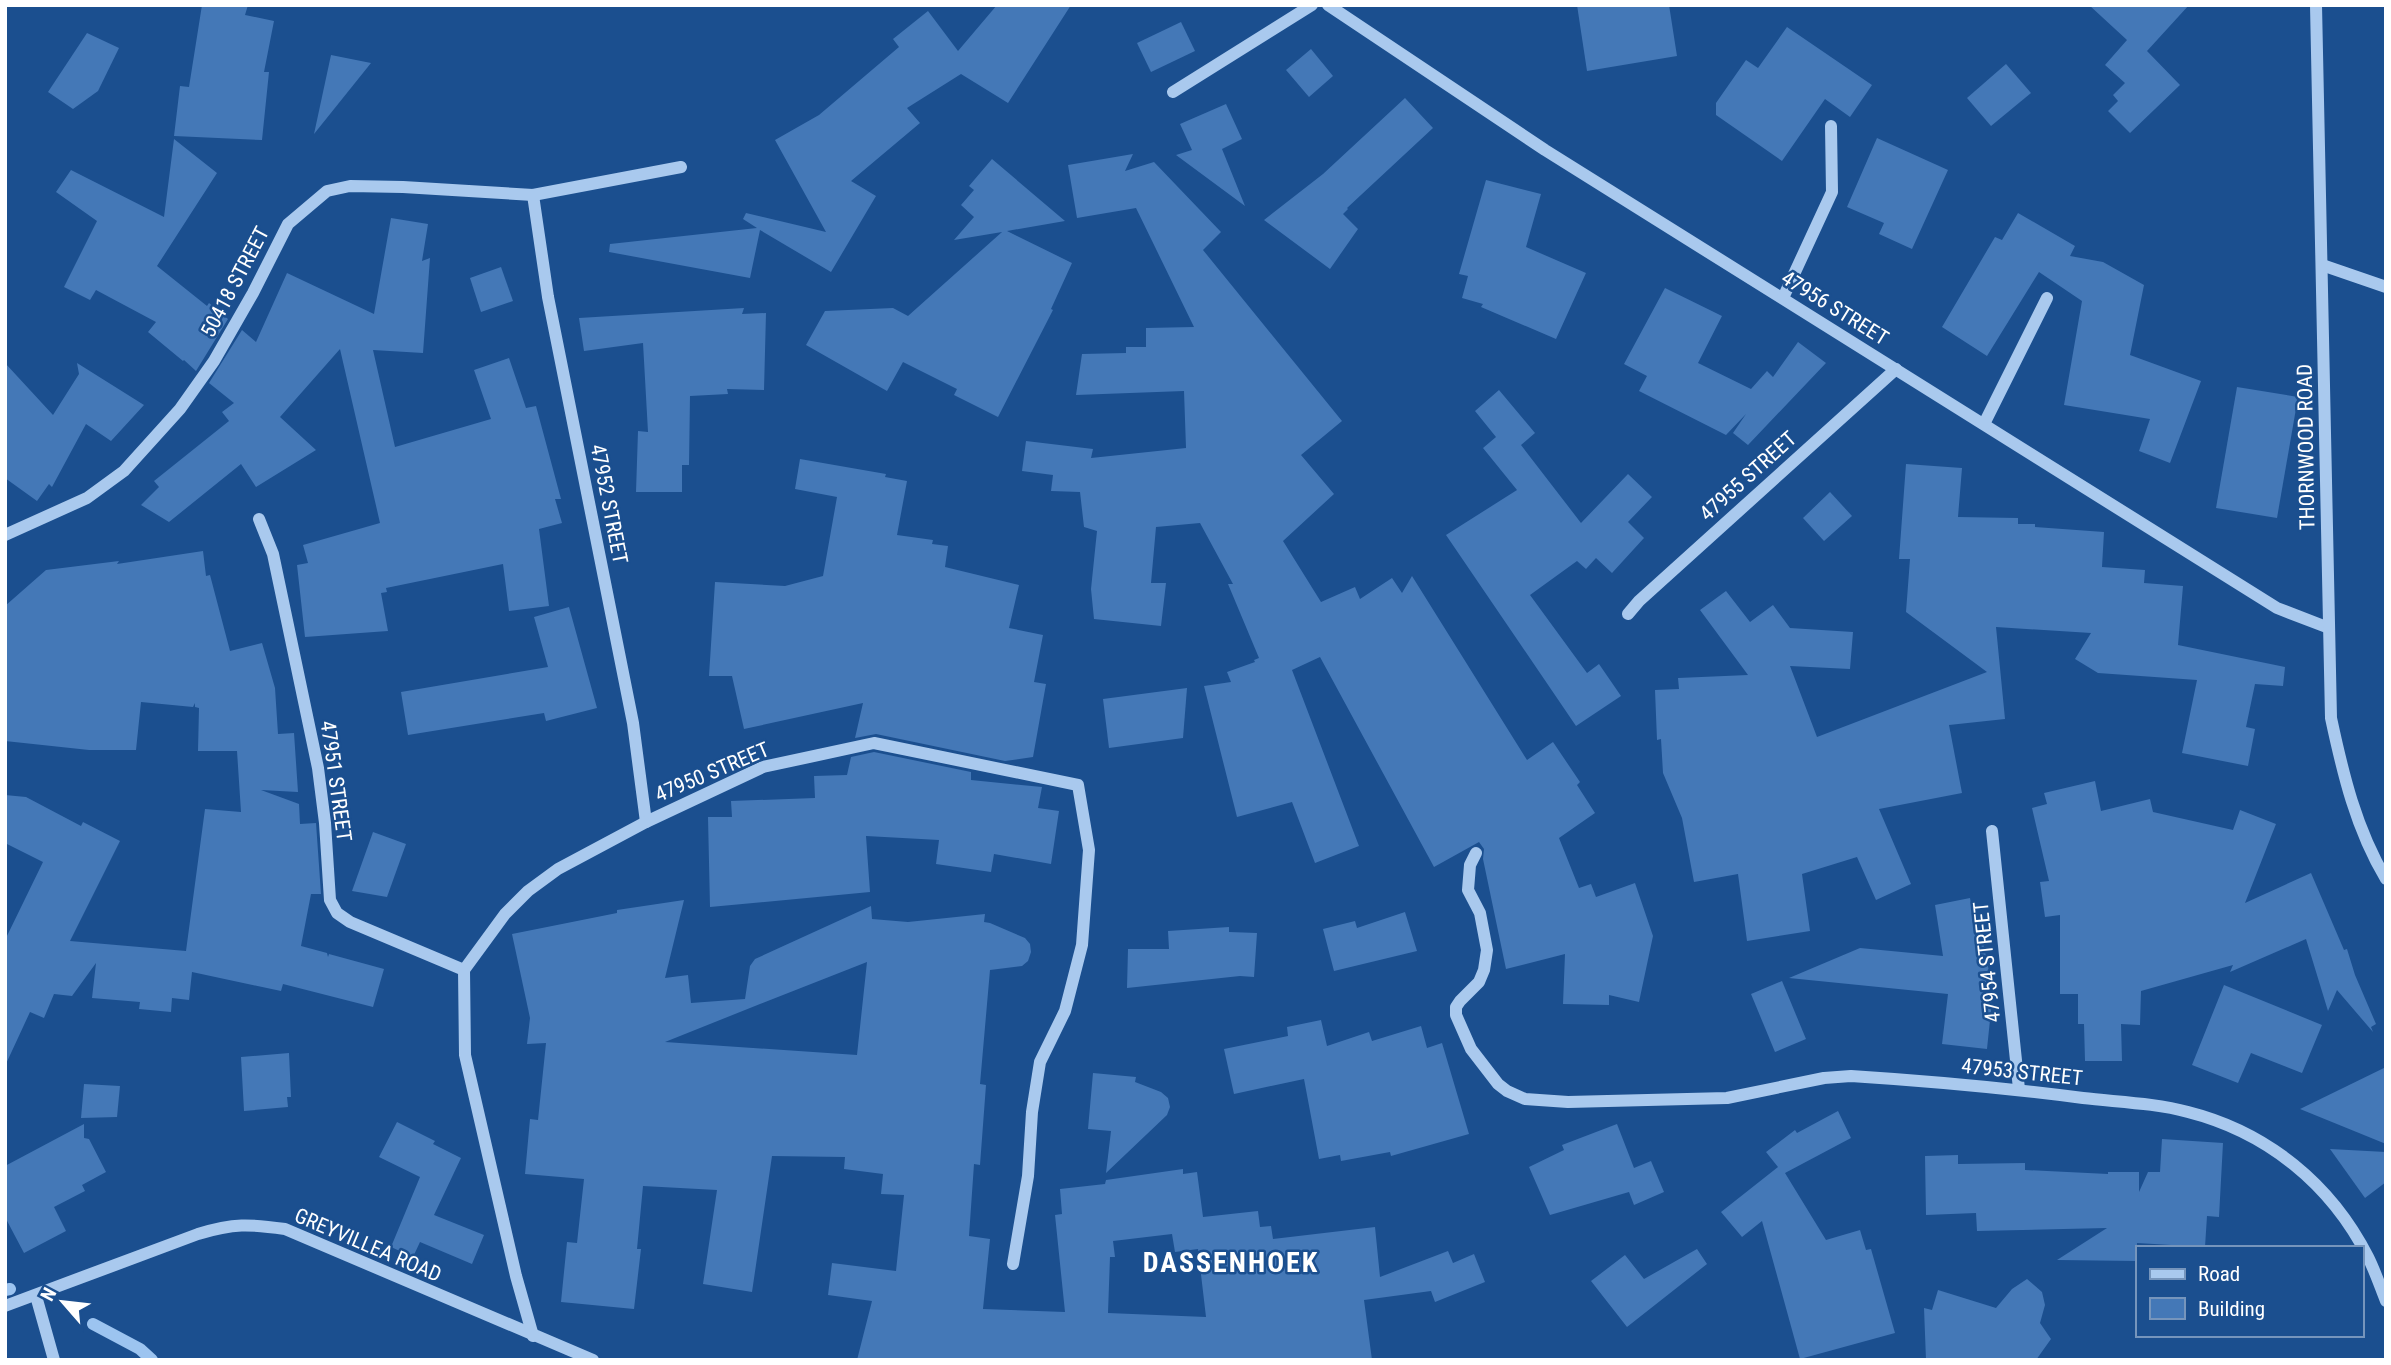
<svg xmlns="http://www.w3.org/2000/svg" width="2391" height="1365" viewBox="0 0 2391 1365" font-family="'Roboto Condensed',sans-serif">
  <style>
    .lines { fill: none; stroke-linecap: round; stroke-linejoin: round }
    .stream { stroke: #9cc4f0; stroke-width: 12 }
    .building { fill: #4478b7; fill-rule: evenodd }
    .minor { stroke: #a9c9ee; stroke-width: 12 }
    .labels { text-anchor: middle; stroke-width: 5; stroke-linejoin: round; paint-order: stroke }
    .street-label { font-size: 21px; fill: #fff; stroke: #1b4f8f }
    .district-label { font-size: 28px; font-weight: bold; letter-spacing: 2px; fill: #fff; stroke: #1b4f8f }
  </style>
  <rect width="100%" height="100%" fill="#1b4f8f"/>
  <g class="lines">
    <g class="stream">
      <polyline points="5,1290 10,1289"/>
      <polyline points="93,1324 140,1349 152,1360"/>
    </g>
  </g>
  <g class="building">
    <polygon points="202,5 248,5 245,15 274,21 264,72 269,72 262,140 174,136 180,86 189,87"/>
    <polygon points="997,5 1071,5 1008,103 961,74 907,108 920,123 851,181 876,196 831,272 760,230 750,278 609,252 610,244 757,228 743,219 746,213 826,232 775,140 819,115 899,47 893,39 928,11 958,51"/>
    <polygon points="1577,5 1669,5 1677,56 1587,71"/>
    <polygon points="2089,5 2189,5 2147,51 2180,85 2130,133 2108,111 2118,101 2113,95 2125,83 2105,65 2127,40"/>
    <polygon points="1181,22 1195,51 1151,72 1137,43"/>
    <polygon points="1787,27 1872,85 1850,117 1825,99 1782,161 1716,115 1716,103 1746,60 1758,68"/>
    <polygon points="87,33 119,48 98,91 73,109 48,92"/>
    <polygon points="1311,49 1333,76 1309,97 1286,70"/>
    <polygon points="331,55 371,63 314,134"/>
    <polygon points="2006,64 2031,93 1991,126 1967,98"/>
    <polygon points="1405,98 1433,128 1347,208 1348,209 1343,214 1358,229 1330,269 1264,220 1323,174"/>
    <polygon points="1226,104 1242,139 1222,149 1245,206 1176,155 1192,150 1180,124"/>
    <polygon points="1877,138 1948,170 1912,249 1879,234 1884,223 1847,207"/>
    <polygon points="174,139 217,173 157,266 207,306 209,303 228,319 196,371 184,360 183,361 148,332 156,322 96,290 90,300 64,287 97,221 56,192 71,170 164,217"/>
    <polygon points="1133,154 1125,171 1154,162 1221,232 1203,250 1342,421 1301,455 1334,494 1283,541 1321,602 1355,587 1360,599 1392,578 1402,593 1412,576 1527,760 1553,742 1580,782 1577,785 1595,813 1559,838 1579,888 1591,884 1596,897 1635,883 1653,936 1639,1002 1609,995 1609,1005 1563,1004 1565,954 1506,969 1483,859 1484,849 1479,842 1434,867 1320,657 1292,670 1359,846 1315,863 1292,802 1237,817 1204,686 1231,682 1227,672 1255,662 1254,660 1259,658 1228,584 1233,584 1200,523 1156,527 1151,583 1166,583 1161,626 1094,619 1091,589 1097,531 1084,527 1080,492 1051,491 1053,475 1022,471 1026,441 1093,449 1091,458 1186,448 1184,391 1076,395 1082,354 1126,353 1126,347 1146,347 1146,328 1194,327 1136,208 1077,218 1068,165"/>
    <polygon points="992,159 1065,221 1007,231 1072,263 1051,309 1053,310 998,417 954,395 957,389 903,362 887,391 806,345 825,311 893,308 908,316 1002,232 954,240 974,217 961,205 974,190 969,186"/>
    <polygon points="1486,180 1541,194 1526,247 1586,273 1556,339 1481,307 1483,304 1462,298 1468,276 1459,274"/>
    <polygon points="2018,213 2075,246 2070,256 2103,262 2144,285 2130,355 2201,381 2170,463 2139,451 2150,419 2064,405 2082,301 2039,272 1987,356 1942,327 1995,237 2002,240"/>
    <polygon points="391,218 428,224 422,261 430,258 423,353 373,350 395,447 491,419 474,370 509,358 526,408 536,406 561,499 555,499 562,523 539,529 549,606 509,611 503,564 386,588 387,592 381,593 388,631 305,637 297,565 308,563 303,545 380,523 340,349 280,417 316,450 256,487 241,464 169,522 141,505 159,487 154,481 229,421 222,412 234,403 209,383 242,330 256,342 287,273 374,314"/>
    <polygon points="501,267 513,301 481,312 470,278"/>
    <polygon points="1665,288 1722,316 1698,363 1751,389 1767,371 1773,377 1798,342 1826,363 1748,445 1733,433 1746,414 1726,435 1639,391 1647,376 1624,364"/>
    <polygon points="744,308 742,314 766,313 764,390 727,389 728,394 690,396 689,465 682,465 682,492 636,492 638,431 648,432 643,343 584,351 579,318"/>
    <polygon points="5,363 53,415 79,374 77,363 144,405 111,441 86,424 52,487 49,484 37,501 5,478"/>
    <polygon points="2237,387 2298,397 2277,518 2216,508"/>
    <polygon points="1499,390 1535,433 1521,445 1581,523 1628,474 1652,497 1628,522 1644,538 1612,573 1596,558 1586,569 1577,561 1530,595 1587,673 1599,664 1621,696 1576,726 1446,535 1517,490 1483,448 1496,437 1475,411"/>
    <polygon points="800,459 886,474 885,477 907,481 897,535 933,540 932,544 948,546 945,567 1019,585 1009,628 1043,635 1034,682 1046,684 1033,757 1005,761 876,734 855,738 863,703 744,729 732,676 709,676 715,582 785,586 823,576 837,497 795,489"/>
    <polygon points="1906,464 1962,468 1958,517 2018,518 2018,524 2035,524 2035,527 2104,532 2102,567 2145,570 2144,583 2183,586 2178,645 2285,667 2283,686 2255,684 2246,727 2255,729 2248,766 2182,753 2197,680 2098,673 2075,659 2091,633 1996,627 2005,719 1949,725 1962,793 1879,809 1911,884 1876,900 1857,857 1802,874 1810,931 1747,941 1738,874 1694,882 1682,818 1663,773 1661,739 1657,740 1655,690 1679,689 1678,678 1748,675 1700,610 1726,591 1750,622 1773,605 1790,628 1853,632 1850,669 1790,666 1817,737 1987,672 1906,612 1910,559 1899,559"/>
    <polygon points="1830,492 1852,516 1824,541 1803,518"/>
    <polygon points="203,551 206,576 210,575 230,651 262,643 275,688 278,734 294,733 298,792 261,790 299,804 300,824 316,823 321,894 311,894 301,946 327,953 328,957 329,954 384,969 373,1007 283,984 281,991 192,972 189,1000 172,998 171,1012 139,1009 140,1002 92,998 96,963 72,996 54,994 44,1018 30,1012 5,1066 5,940 43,862 5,843 5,795 26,797 81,826 83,822 120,841 70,941 186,951 205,809 241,812 237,751 198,751 199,708 195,707 195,703 193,707 141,702 136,750 89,750 5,741 5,606 46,570 119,561 117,564"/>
    <polygon points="569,607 597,708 546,721 544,713 408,735 401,692 548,667 534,617"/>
    <polygon points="1187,688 1183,738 1109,748 1103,699"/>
    <polygon points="874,752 971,772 971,780 1042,787 1038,808 1059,811 1051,864 994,854 991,872 936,864 939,840 866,836 870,892 710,907 708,817 732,817 731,801 815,798 814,776 847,775 851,757"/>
    <polygon points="2095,781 2101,811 2150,799 2153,812 2233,830 2240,810 2276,824 2245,903 2311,873 2344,950 2347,949 2355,975 2376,1024 2371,1027 2373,1032 2337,990 2328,1011 2306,939 2230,972 2233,965 2141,991 2140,1025 2121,1024 2122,1061 2085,1061 2084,1024 2078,1024 2078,994 2060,994 2060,915 2045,917 2040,882 2049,881 2032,808 2047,804 2044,793"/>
    <polygon points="373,832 406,844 387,897 352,891"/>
    <polygon points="1970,898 1977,938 1982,937 1993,991 1987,1049 1942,1044 1948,994 1789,978 1860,948 1943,956 1935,905"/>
    <path d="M684 900 665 978 688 975 691 1003 745 999 750 966 755 959 871 906 872 919 908 922 985 914 984 922 990 923 1025 938 1030 944 1031 952 1028 961 1022 966 990 970 980 1084 986 1085 980 1165 974 1164 969 1236 990 1239 983 1309 1065 1312 1055 1215 1062 1214 1060 1189 1105 1184 1106 1180 1183 1169V1174L1197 1172 1203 1217 1258 1211 1260 1227 1271 1226 1273 1239 1375 1227 1380 1277 1448 1251 1453 1263 1474 1254 1485 1282 1435 1302 1431 1291 1364 1300 1372 1360H857L872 1301 828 1295 832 1263 896 1271 904 1195 881 1194 883 1174 844 1169 845 1157 772 1156 752 1292 703 1284 717 1190 643 1186 637 1249H641L634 1309 561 1302 567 1242 577 1243 584 1179 525 1174 530 1119 538 1120 546 1043 527 1044 530 1018 512 934 617 913V910ZM867 962 857 1055 665 1042 760 1004ZM1172 1234 1175 1252 1198 1249 1206 1317 1108 1313 1110 1257H1115L1113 1241Z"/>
    <polygon points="1405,912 1417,951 1334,971 1323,929 1355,921 1357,928"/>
    <polygon points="1229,927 1229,932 1257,933 1254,977 1240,976 1127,988 1128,949 1169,949 1168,931"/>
    <polygon points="1782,981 1806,1039 1775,1052 1751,994"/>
    <polygon points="2224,985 2322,1025 2302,1073 2251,1053 2238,1083 2192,1065"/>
    <polygon points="1321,1020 1327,1046 1369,1032 1372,1041 1421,1026 1427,1048 1442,1043 1469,1134 1391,1156 1390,1152 1341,1161 1340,1155 1319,1159 1304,1079 1234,1094 1224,1049 1288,1036 1287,1027"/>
    <polygon points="289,1053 291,1097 287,1097 288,1107 244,1111 241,1057"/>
    <polygon points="2386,1067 2386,1144 2300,1109"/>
    <polygon points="1093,1073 1136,1077 1135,1082 1161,1092 1168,1098 1170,1107 1167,1115 1106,1173 1111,1131 1088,1129"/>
    <polygon points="84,1084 120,1086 117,1117 81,1118"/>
    <polygon points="1838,1111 1851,1138 1785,1173 1826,1240 1860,1230 1866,1250 1871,1249 1895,1333 1800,1359 1762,1221 1742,1237 1721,1212 1778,1167 1766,1152 1795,1130 1797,1133"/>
    <polygon points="397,1122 435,1141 433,1144 461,1158 434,1215 484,1235 472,1264 420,1242 413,1257 391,1247 420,1177 379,1157"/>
    <polygon points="84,1124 84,1138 89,1139 106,1172 82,1185 85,1191 54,1207 66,1231 24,1253 5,1217 5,1166"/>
    <polygon points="1617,1124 1634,1168 1651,1161 1664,1192 1634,1205 1629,1192 1550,1215 1529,1167 1564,1150 1562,1145"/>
    <polygon points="2162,1139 2223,1143 2219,1217 2207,1216 2205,1247 2137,1243 2137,1261 2057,1260 2107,1228 1977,1231 1976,1213 1926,1215 1925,1156 1958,1155 1958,1164 2025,1163 2025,1170 2108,1174 2108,1172 2139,1172 2139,1192 2148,1172 2160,1172"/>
    <polygon points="2330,1149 2386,1152 2386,1182 2365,1198"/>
    <polygon points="1697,1249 1707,1264 1627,1327 1591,1281 1625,1255 1644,1279"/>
    <polygon points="2027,1279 2042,1292 2045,1305 2040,1323 2051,1339 2036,1360 1926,1360 1924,1308 1932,1310 1938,1290 1996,1308 2012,1289"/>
  </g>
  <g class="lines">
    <g class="minor">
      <polyline points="1328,5 1545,150 2277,608 2329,628"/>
      <path d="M2316 5 2331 718C2343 774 2356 829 2386 879"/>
      <polyline points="1173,92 1312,5"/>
      <polyline points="533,195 548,297 633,723 646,822"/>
      <polyline points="2322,265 2386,287"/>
      <polyline points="1783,298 1832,192 1831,126"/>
      <polyline points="1984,424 2047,298"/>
      <polyline points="259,519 273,554 318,768 325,823 330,900 337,913 350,922 464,970"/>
      <polyline points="5,535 87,498 124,471 180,409 214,361 253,293 288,224 327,191 350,186 403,187 533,195 681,167"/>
      <polyline points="1628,614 1639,601 1896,369"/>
      <polyline points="1992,831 2019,1089"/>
      <path d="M1476 853 1470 865 1468 890 1480 913 1487 950 1484 970 1479 982 1460 1001 1456 1007V1015L1471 1049 1498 1084 1507 1091 1525 1099 1568 1102 1727 1098 1824 1078 1851 1076C1929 1081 2006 1088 2083 1098 2117 1102 2155 1103 2188 1112 2267 1132 2331 1184 2368 1257 2375 1271 2380 1286 2386 1301"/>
      <polyline points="36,1296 54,1360"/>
      <path d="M5 1306 198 1234C234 1223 249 1224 285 1229L593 1360"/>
      <polyline points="533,1336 516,1276 465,1055 464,970 505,914 528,891 558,869 646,822 763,767 874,743 1078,785 1089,850 1082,945 1065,1011 1040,1062 1032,1112 1028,1176 1013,1264"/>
    </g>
  </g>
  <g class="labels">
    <g class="street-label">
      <text transform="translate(235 282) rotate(-62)" y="7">50418 STREET</text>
      <text transform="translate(1835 308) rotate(32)" y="7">47956 STREET</text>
      <text transform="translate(2306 447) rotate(-91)" y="7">THORNWOOD ROAD</text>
      <text transform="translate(1748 476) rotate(-42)" y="7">47955 STREET</text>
      <text transform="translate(609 504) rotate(79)" y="7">47952 STREET</text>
      <text transform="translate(712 772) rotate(-23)" y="7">47950 STREET</text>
      <text transform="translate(336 781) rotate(82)" y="7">47951 STREET</text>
      <text transform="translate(1987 962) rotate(-96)" y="7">47954 STREET</text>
      <text transform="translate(2022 1072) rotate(6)" y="7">47953 STREET</text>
      <text transform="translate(368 1245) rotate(23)" y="7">GREYVILLEA ROAD</text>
    </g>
    <g class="district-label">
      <text x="1231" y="1272">DASSENHOEK</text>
    </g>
  </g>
  <rect width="2391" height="1365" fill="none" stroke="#ffffff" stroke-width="14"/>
  <rect x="2136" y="1246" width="228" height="91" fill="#1b4f8f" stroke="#7695bc" stroke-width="2"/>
  <rect x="2150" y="1269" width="35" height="10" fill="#a9c9ee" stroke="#7695bc" stroke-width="2"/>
  <text x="2198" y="1281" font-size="21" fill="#ffffff">Road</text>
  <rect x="2150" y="1298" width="35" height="21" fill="#4478b7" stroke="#7695bc" stroke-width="2"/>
  <text x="2198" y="1316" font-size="21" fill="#ffffff">Building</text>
  <g transform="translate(63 1302) rotate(298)" stroke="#1b4f8f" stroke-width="5" paint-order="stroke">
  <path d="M0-5L12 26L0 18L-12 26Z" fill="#ffffff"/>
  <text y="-10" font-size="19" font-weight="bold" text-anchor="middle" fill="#ffffff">N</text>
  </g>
</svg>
